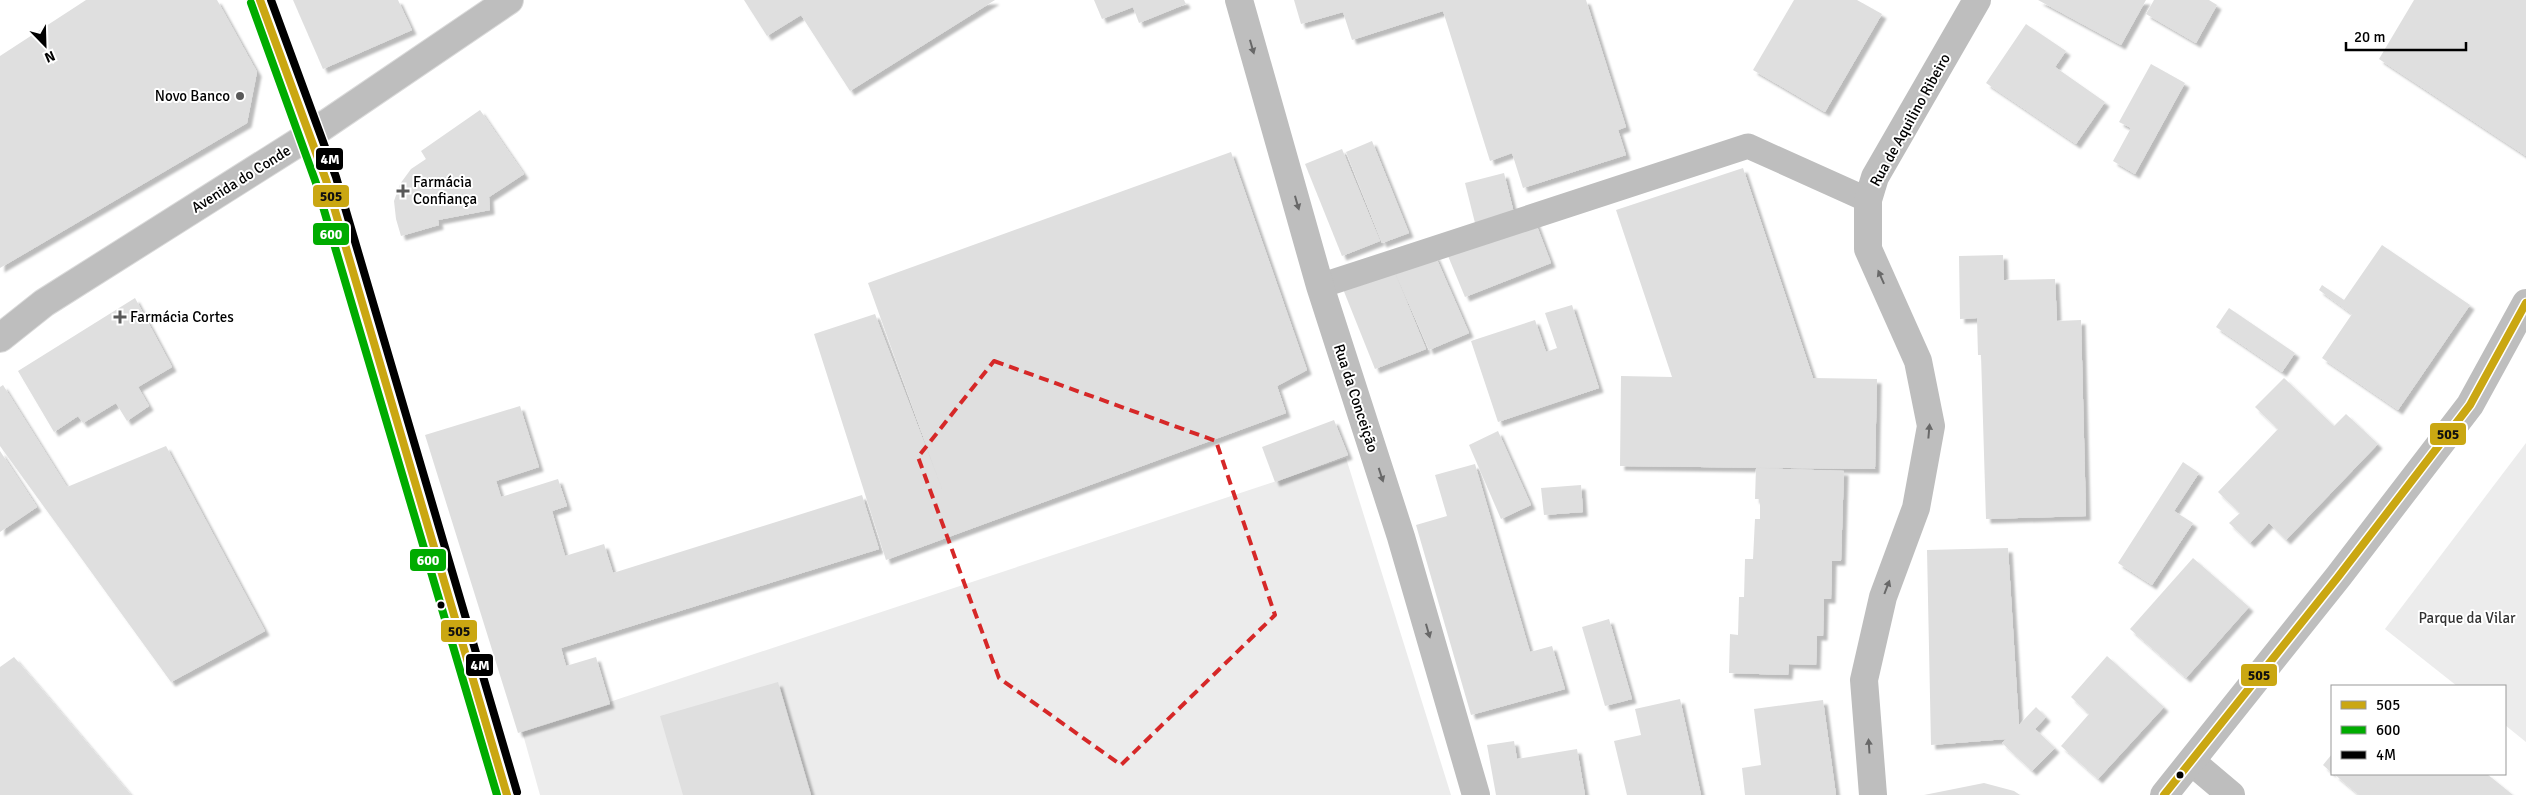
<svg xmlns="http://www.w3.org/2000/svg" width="2526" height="795" viewBox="0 0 2526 795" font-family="Signika,sans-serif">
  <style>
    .green { fill: #ececec }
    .building { fill: #dfdfdf; filter: url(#shadow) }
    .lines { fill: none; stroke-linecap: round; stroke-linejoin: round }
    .primary-casing { stroke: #dbdbdb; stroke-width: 30 }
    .pedestrian { stroke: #bebebe; stroke-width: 25 }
    .minor { stroke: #bebebe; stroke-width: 28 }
    .secondary { stroke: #b8b8b8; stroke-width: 28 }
    .primary { stroke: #bebebe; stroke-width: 28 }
    .bus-1-casing { stroke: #fff; stroke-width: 11 }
    .bus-2-casing { stroke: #fff; stroke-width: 11 }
    .bus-3-casing { stroke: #fff; stroke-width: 11 }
    .bus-1 { stroke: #caa712; stroke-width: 8 }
    .bus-2 { stroke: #00ac00; stroke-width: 8 }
    .bus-3 { stroke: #000; stroke-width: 8 }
    .oneway { fill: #686868 }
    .marked { fill: none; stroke: #d62828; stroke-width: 4; stroke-dasharray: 10 6; stroke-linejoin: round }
    .poi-dot { fill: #595959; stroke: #fff; stroke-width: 2 }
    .bus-dot { fill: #000; stroke: #fff; stroke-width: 2 }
    .labels { text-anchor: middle; stroke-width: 4; stroke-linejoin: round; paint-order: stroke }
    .poi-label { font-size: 15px; fill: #000; stroke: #fff; text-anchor: start }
    .street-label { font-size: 15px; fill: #000; stroke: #fff }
    .park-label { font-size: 15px; fill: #333; stroke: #fff }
    .line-badge { stroke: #fff; stroke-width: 2 }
    .badge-label { font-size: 14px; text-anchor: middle; font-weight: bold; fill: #fff }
    .pale-badge-label { font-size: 14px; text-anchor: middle; font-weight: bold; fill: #111 }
  </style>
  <defs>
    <filter id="shadow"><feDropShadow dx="4.5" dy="4.5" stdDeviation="1" flood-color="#0004"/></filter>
  </defs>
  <rect width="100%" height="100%" fill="#fff"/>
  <g class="green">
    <polygon points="2526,443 2526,742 2505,725 2505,686 2457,686 2385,629"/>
    <polygon points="1346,458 1451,795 540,795 522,731"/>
  </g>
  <g class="building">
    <polygon points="86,0 217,0 257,72 247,123 0,268 0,56"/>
    <polygon points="293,0 398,0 412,30 323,69"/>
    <polygon points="744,0 995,0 850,91 801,15 767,36"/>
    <polygon points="1094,0 1184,0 1186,4 1139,23 1133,7 1102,19"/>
    <polygon points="1294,0 1586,0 1626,127 1618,130 1626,155 1523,188 1512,153 1490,161 1443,11 1352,40 1343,12 1301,24"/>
    <polygon points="1794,0 1857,0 1882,14 1825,112 1753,70"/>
    <polygon points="2038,0 2146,0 2121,45"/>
    <polygon points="2154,0 2209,0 2217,5 2196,43 2146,14"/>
    <polygon points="2414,0 2526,0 2526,156 2379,59"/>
    <polygon points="2026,24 2066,51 2055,67 2105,102 2076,144 1986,83"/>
    <polygon points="2151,64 2185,83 2135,174 2113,161 2131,128 2119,122"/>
    <polygon points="480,110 524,174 489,197 490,210 438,220 439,225 401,236 396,219 394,201 400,184 411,169 426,159 421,151"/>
    <polygon points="1372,141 1409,233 1382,243 1346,152"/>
    <polygon points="1342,149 1380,241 1342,256 1305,164"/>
    <polygon points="1231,152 1307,370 1277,386 1286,413 886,560 814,334 875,314 942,489 868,283"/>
    <polygon points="1743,168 1813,378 1877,379 1875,469 1620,466 1621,376 1672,377 1616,210"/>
    <polygon points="1504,173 1514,213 1475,223 1465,183"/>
    <polygon points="1535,221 1551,263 1465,297 1448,256"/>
    <polygon points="2382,245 2470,305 2398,410 2322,358 2352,314 2319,290 2322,285 2344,300"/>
    <polygon points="1435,255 1469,333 1429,350 1395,272"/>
    <polygon points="2003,255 2004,280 2055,279 2057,321 2081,320 2086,516 1986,519 1981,355 1978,355 1977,318 1960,319 1959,256"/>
    <polygon points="1393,268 1426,349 1375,369 1343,289"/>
    <polygon points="135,298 172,367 138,387 149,406 127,421 116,403 83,423 78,416 54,432 18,371"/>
    <polygon points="1572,305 1599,388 1498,422 1471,341 1535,320 1546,352 1557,348 1545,313"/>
    <polygon points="2229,308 2295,353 2282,372 2216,327"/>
    <polygon points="2284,378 2334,426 2346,414 2378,444 2286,540 2269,523 2250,543 2229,523 2240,513 2218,492 2278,429 2255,407"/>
    <polygon points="3,385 67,487 166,446 265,631 171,682 0,446 0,387"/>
    <polygon points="520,406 539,467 496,481 501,497 558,479 567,506 552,511 565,556 604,544 613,573 862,495 879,549 561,648 566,666 596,657 610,704 518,733 425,435"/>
    <polygon points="1334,420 1348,455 1275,482 1262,447"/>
    <polygon points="1498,431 1531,505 1501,519 1469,445"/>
    <polygon points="0,451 37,507 0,532"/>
    <polygon points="2183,462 2199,473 2174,511 2193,523 2152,585 2118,563"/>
    <polygon points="1475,464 1530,652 1552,646 1565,689 1471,715 1416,525 1447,516 1435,475"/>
    <polygon points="1756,468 1844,471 1841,561 1832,561 1831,599 1824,599 1823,636 1817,636 1816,665 1789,664 1788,675 1729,673 1730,634 1738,635 1739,597 1744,597 1745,559 1753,559 1755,519 1760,519 1760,499 1755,499"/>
    <polygon points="1581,485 1583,512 1544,515 1541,488"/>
    <polygon points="2008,548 2019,725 2036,707 2046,717 2035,729 2055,748 2032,771 2002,743 2006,739 1931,745 1927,550"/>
    <polygon points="2193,558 2249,607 2186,678 2130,629"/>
    <polygon points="1609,619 1632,699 1605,706 1582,627"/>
    <polygon points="2107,656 2164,707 2098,779 2061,746 2089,714 2071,697"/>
    <polygon points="14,657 44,692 131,795 0,795 0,667"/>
    <polygon points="778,682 811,795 683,795 660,716"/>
    <polygon points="1680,699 1701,795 1627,795 1614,741 1641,735 1635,709"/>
    <polygon points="1823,700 1836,795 1745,795 1742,768 1761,765 1754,709"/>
    <polygon points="1514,741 1517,759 1577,749 1585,795 1496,795 1487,745"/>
    <polygon points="2332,754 2332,773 2323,765"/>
    <polygon points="2334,774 2487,774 2513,795 2359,795"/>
    <polygon points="1984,783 2014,791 2020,795 1924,795"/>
  </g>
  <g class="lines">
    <defs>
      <polyline id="primary" points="0,338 44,303 310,135 509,0"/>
    </defs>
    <use href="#primary" class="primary-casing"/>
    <polyline class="pedestrian" points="1320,286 1748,146 1868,200"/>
    <g class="minor">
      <polyline points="1239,0 1320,286 1401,537 1476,795"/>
      <polyline points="2192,762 2231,795"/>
      <polyline points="1873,795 1864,680 1883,597 1916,508 1931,426 1918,361 1868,249 1868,200 1875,177 1977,0"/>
      <polyline points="2164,795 2338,577 2470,405 2526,303"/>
    </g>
    <polyline class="secondary" points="260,0 326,180 507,795"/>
    <use href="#primary" class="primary"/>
    <defs>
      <g id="bus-1">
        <polyline points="260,0 326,180 507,795"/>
        <polyline points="2164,795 2338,577 2470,405 2526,303"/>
      </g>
      <polyline id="bus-2" points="251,3 316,183 497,795"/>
      <polyline id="bus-3" points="271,0 336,177 517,792"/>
    </defs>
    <use href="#bus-1" class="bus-1-casing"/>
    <use href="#bus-2" class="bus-2-casing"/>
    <use href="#bus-3" class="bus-3-casing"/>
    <use href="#bus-1" class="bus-1"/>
    <use href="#bus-2" class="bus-2"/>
    <use href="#bus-3" class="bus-3"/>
  </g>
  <defs><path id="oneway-solid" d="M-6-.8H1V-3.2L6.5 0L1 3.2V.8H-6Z" transform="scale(1.25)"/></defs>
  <g class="oneway">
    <use href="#oneway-solid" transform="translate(1252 47) rotate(74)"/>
    <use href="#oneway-solid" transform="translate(1297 203) rotate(74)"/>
    <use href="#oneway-solid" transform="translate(1881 277) rotate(-114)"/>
    <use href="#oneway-solid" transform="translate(1929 431) rotate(-85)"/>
    <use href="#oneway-solid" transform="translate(1381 475) rotate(72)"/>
    <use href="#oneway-solid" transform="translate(1887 587) rotate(-69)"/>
    <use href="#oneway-solid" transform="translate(1428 631) rotate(74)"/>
    <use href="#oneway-solid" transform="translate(1869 746) rotate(-94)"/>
  </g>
  <path class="marked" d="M994 361 1216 441 1275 615 1121 765 999 678 918 457Z"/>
  <g class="poi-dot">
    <circle cx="240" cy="96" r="5"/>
    <path d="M400.5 183.5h5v5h5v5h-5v5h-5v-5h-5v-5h5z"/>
    <path d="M117.5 309.5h5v5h5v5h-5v5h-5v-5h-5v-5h5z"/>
  </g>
  <g class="bus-dot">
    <circle cx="441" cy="605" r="4.5"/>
    <circle cx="2180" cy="775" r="4.5"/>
  </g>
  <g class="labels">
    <g class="poi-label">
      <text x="230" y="101" text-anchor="end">Novo Banco</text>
      <text x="413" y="187">Farmácia<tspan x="413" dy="17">Confiança</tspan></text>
      <text x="130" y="322">Farmácia Cortes</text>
    </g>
    <g class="street-label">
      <text transform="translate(1910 120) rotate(-61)" y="5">Rua de Aquilino Ribeiro</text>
      <text transform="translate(241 179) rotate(-32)" y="5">Avenida do Conde</text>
      <text transform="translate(1356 398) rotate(72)" y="5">Rua da Conceição</text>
    </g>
    <g class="park-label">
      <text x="2467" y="623">Parque da Vilar</text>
    </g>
  </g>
  <g class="line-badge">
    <rect x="315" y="147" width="29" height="24" rx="5" fill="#000"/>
    <rect x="312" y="184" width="38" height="24" rx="5" fill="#caa712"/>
    <rect x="312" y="222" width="38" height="24" rx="5" fill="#00ac00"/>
    <rect x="2429" y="422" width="38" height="24" rx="5" fill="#caa712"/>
    <rect x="409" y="548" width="38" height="24" rx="5" fill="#00ac00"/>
    <rect x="440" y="619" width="38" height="24" rx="5" fill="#caa712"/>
    <rect x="465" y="653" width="29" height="24" rx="5" fill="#000"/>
    <rect x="2240" y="663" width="38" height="24" rx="5" fill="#caa712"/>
  </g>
  <g class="badge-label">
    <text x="330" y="164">4M</text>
    <text x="331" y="239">600</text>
    <text x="428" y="565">600</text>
    <text x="480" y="670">4M</text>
  </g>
  <g class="pale-badge-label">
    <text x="331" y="201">505</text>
    <text x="2448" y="439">505</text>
    <text x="459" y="636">505</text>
    <text x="2259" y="680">505</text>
  </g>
  <rect x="2331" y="685" width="175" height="90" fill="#ffffff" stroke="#999999"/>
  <rect x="2341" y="701" width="25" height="8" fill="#caa712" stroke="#999999"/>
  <text x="2376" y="710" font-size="15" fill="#000000">505</text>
  <rect x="2341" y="726" width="25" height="8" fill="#00ac00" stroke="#999999"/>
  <text x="2376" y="735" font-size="15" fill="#000000">600</text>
  <rect x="2341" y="751" width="25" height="8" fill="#000000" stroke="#999999"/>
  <text x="2376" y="760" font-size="15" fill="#000000">4M</text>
  <g transform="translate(45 45) rotate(157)" stroke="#ffffff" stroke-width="4" paint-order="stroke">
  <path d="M0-4L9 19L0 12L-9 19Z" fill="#000000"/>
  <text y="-8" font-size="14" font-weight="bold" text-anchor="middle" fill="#000000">N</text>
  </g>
  <path d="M2346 42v8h120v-8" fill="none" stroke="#000000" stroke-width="2.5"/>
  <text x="2354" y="42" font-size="15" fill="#000000" stroke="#ffffff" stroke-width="4" paint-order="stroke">20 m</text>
</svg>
